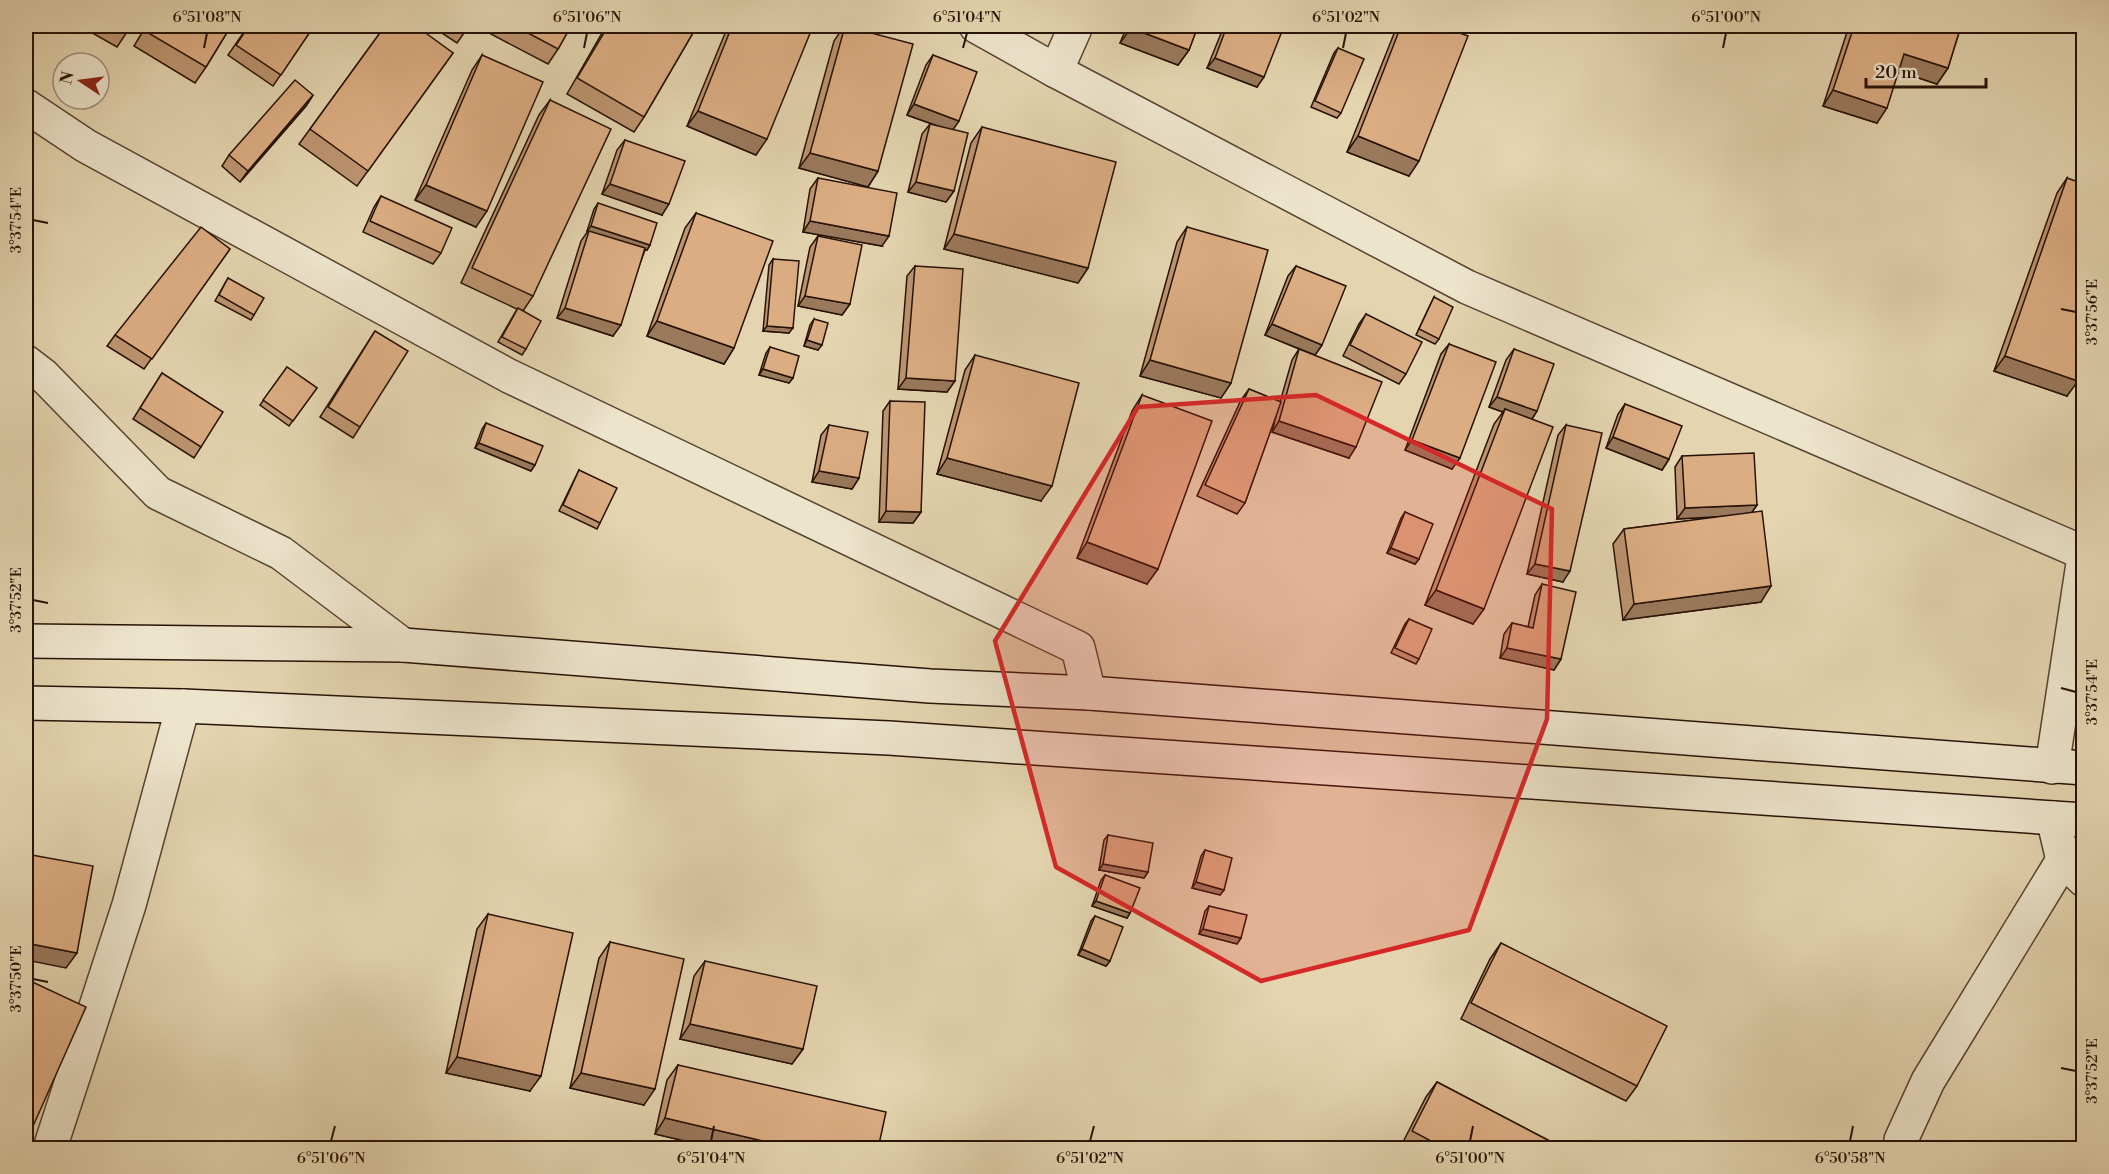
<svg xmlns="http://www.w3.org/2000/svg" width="2109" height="1174" viewBox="0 0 2109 1174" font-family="'Libre Bodoni',serif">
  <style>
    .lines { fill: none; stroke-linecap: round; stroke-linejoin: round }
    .street-casing { stroke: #564331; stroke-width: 36 }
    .secondary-casing { stroke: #271207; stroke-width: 36 }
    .street { stroke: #ede4cc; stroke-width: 33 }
    .secondary { stroke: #ede4cc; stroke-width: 33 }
    .wall { fill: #bd9571; stroke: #271207; stroke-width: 1.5 }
    .shaded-wall { fill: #9a795c; stroke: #271207; stroke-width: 1.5 }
    .building { fill: #dcad83; stroke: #271207; stroke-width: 1.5 }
    .marked { fill: #d62828; fill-opacity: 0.2; stroke: #d62828; stroke-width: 4.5; stroke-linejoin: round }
    .ticks { fill: none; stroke: #271207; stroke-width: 2 }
    .neatline { fill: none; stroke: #271207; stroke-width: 2 }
    .ticks-label { font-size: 15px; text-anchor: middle; fill: #271207 }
  </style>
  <rect width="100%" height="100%" fill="#e4d5b0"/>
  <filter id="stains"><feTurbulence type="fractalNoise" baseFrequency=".00333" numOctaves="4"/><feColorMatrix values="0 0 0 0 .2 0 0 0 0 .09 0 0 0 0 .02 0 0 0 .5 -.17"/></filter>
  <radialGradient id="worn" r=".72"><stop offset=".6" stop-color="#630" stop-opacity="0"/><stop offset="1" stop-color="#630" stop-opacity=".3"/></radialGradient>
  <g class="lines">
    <defs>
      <g id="street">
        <polyline points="976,26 1056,71 1467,287 2084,553"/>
        <polyline points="1056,71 1076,26"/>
        <polyline points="26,106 86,146 509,376 1078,648 1089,693"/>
        <polyline points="26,362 43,375 158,493 281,553 403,645"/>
        <polyline points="2052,767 2084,557"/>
        <polyline points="2053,818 2063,860 2084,880"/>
        <polyline points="50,1148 129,905 183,706"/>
        <polyline points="1900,1148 1901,1140 1928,1081 2063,860"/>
      </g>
      <g id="secondary">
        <polyline points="26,641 403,645 930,686 1089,693 2084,768"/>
        <polyline points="26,703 183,706 889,738 2084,820"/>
      </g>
    </defs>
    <use href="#street" class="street-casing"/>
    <use href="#secondary" class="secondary-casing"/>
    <use href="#street" class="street"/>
    <use href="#secondary" class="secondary"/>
  </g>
  <g class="wall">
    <polygon points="80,26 131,26 117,47"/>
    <polygon points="146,26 231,26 206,67 195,83 134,46"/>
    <polygon points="248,26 314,26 273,86 228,55"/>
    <polygon points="385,26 453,53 357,186 299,144"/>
    <polygon points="431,26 469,26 457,43"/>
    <polygon points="493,26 571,26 558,49 548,64 489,33"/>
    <polygon points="606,26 697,26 644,117 634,132 567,94"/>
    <polygon points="728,26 813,26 756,155 687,126"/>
    <polygon points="844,26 878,171 868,187 799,168 834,41"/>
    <polygon points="1127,26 1198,26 1189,50 1178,65 1120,43"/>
    <polygon points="1224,26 1284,26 1257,87 1207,68"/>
    <polygon points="1397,26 1441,26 1409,176 1347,152"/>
    <polygon points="1849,26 1961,26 1948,68 1937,84 1899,71 1877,123 1823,106"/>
    <polygon points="1338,48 1341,113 1337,118 1311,107 1334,53"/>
    <polygon points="482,55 476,227 415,200 472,70"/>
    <polygon points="933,55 953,129 954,191 946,202 908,192 922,134 930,124 932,124 907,115 926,65"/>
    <polygon points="313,95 306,106 240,182 222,166 229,155"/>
    <polygon points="550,100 533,296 523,311 526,349 522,355 498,342 517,309 461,283 539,115"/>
    <polygon points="982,127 1088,268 1078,283 944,249 971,143"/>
    <polygon points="625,140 662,215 602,194 617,150"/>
    <polygon points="818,178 882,246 803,232 810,189"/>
    <polygon points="2067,178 2067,396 1994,371 2057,193"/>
    <polygon points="381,196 441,253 433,264 363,232 374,207"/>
    <polygon points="598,203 650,245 647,250 645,250 613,336 557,318 581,241 588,231 587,231 594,209"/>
    <polygon points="696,213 734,348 724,364 647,336 685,228"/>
    <polygon points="1187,227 1231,383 1221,398 1140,376 1177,242"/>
    <polygon points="818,236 850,304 842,315 798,306 810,247"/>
    <polygon points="230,249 144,369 107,346 115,335"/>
    <polygon points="773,259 789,333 763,331 769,265"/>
    <polygon points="915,266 955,381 947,392 898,389 907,276"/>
    <polygon points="1296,266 1322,345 1315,355 1349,458 1272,432 1277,412 1245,503 1237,514 1197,496 1241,400 1249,389 1280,402 1292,360 1299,349 1265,335 1288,276"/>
    <polygon points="228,278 254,315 251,320 215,301"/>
    <polygon points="1434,297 1439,339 1435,344 1416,335 1431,303"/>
    <polygon points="1366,314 1406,374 1399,384 1343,356 1359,324"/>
    <polygon points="814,319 818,350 804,346 810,325"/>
    <polygon points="375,331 360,427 353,438 320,417"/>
    <polygon points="1449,344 1452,469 1405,450 1441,354"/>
    <polygon points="770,347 793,378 789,383 759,375 766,353"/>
    <polygon points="1514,349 1537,411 1532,419 1473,624 1425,605 1494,424 1503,412 1489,407 1506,360"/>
    <polygon points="975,355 1041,501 937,474 965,370"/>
    <polygon points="287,367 317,388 289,426 260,405"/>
    <polygon points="162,373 201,447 194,458 133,419"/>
    <polygon points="1142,395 1147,584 1077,558 1132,411"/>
    <polygon points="890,401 921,512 913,523 879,522 883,411"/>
    <polygon points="1625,404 1669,459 1662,470 1606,448 1618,414"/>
    <polygon points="486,423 531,471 475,448 482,429"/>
    <polygon points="829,425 859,478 852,489 812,482 821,435"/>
    <polygon points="1566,425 1563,582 1527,574 1558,435"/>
    <polygon points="1682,456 1757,505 1752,512 1761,602 1623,620 1613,544 1624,529 1719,517 1677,519 1675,467"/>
    <polygon points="579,470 600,523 597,529 559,511 576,476"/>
    <polygon points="1405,512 1419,559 1415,564 1387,553 1401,518"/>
    <polygon points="1542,584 1561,659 1554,670 1500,658 1504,634 1512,623 1528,627 1535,595"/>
    <polygon points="1409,619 1419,659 1416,664 1391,653 1405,624"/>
    <polygon points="1108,835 1148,872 1144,878 1099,870 1104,840"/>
    <polygon points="1205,850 1224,890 1220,895 1192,888 1201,856"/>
    <polygon points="1105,875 1130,913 1127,918 1092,906 1101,880"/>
    <polygon points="1209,906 1241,938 1237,944 1199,934 1205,911"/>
    <polygon points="488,914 530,1091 446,1073 477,929"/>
    <polygon points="1095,916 1110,961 1106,966 1078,955 1091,921"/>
    <polygon points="610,942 644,1105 570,1088 599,958"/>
    <polygon points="1501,943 1637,1086 1626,1101 1461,1019 1490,959"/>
    <polygon points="705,961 803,1049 792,1064 680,1039 694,976"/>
    <polygon points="26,979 30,1133 26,1139"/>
    <polygon points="678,1065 878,1149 719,1149 655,1134 667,1080"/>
    <polygon points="1437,1082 1565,1149 1405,1149 1401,1146 1426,1097"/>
  </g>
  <g class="shaded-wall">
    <polygon points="1131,28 1189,50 1178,65 1120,43"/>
    <polygon points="1904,54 1948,68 1937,84 1894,70"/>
    <polygon points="1215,58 1264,77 1257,87 1207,68"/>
    <polygon points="1833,90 1887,108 1877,123 1823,106"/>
    <polygon points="313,95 306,106 240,182 248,171"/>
    <polygon points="914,104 959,121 952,131 907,115"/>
    <polygon points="698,111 767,139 756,155 687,126"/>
    <polygon points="1358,136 1419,161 1409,176 1347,152"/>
    <polygon points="810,153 878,171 868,187 799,168"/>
    <polygon points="916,182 954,191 946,202 908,192"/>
    <polygon points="610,184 669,204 662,215 602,194"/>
    <polygon points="426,185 487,211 476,227 415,200"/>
    <polygon points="810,221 889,236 882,246 803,232"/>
    <polygon points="591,226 650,245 647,250 587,231"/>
    <polygon points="954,234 1088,268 1078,283 944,249"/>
    <polygon points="805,296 850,304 842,315 798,306"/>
    <polygon points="565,308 621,325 613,336 557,318"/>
    <polygon points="657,321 734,348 724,364 647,336"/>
    <polygon points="1272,324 1322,345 1315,355 1265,335"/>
    <polygon points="767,326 793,328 789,333 763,331"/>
    <polygon points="807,340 822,345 818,350 804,346"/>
    <polygon points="2005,356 2078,381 2067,396 1994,371"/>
    <polygon points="1150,360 1231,383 1221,398 1140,376"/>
    <polygon points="763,369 793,378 789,383 759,375"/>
    <polygon points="906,378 955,381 947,392 898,389"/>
    <polygon points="1497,397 1537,411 1530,422 1505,409 1503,412 1489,407"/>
    <polygon points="1279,421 1356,447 1349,458 1272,432"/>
    <polygon points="1613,437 1669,459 1662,470 1606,448"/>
    <polygon points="1412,440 1460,458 1452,469 1405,450"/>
    <polygon points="479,443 535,465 531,471 475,448"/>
    <polygon points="947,458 1052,486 1041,501 937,474"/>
    <polygon points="819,471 859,478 852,489 812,482"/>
    <polygon points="1757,505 1750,515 1677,519 1685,508"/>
    <polygon points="886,511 921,512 913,523 879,522"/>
    <polygon points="1087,542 1158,569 1147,584 1077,558"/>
    <polygon points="1391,548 1419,559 1415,564 1387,553"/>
    <polygon points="1535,564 1570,571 1563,582 1527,574"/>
    <polygon points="1771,586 1761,602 1623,620 1634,604"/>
    <polygon points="1436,590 1484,609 1473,624 1425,605"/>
    <polygon points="1507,648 1561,659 1554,670 1500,658"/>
    <polygon points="1103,864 1148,872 1144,878 1099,870"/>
    <polygon points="1196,882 1224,890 1220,895 1192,888"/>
    <polygon points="1096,901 1130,913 1127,918 1092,906"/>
    <polygon points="1203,929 1241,938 1237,944 1199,934"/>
    <polygon points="26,943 77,953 66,968 26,960"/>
    <polygon points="1082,949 1110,961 1106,966 1078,955"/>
    <polygon points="690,1024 803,1049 792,1064 680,1039"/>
    <polygon points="457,1057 541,1076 530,1091 446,1073"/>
    <polygon points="581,1073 655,1089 644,1105 570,1088"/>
    <polygon points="665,1118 797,1149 719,1149 655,1134"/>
  </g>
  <g class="building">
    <polygon points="117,26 131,26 128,32"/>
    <polygon points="148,26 231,26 206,67 145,31"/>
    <polygon points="249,26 314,26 281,75 236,45"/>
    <polygon points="385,26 416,26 453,53 368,171 310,129"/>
    <polygon points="455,26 469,26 465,32"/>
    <polygon points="515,26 571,26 558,49"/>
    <polygon points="608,26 697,26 644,117 577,78"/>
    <polygon points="732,26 813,26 767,139 698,111"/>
    <polygon points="845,26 913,44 878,171 810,153"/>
    <polygon points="1132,26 1198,26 1189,50 1131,28"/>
    <polygon points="1227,26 1284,26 1264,77 1215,58"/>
    <polygon points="1401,26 1441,26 1468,36 1419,161 1358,136"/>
    <polygon points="1854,26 1961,26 1948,68 1904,54 1887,108 1833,90"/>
    <polygon points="1338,48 1364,59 1341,113 1315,101"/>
    <polygon points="482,55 543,82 487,211 426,185"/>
    <polygon points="933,55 977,72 959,121 914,104"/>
    <polygon points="295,80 313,95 248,171 229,155"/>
    <polygon points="550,100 611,129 533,296 472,268"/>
    <polygon points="930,124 968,133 954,191 916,182"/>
    <polygon points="982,127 1116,162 1088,268 954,234"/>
    <polygon points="625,140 685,161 669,204 610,184"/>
    <polygon points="818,178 897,193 889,236 810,221"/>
    <polygon points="2067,178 2084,184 2084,364 2078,381 2005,356"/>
    <polygon points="381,196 452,228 441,253 370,221"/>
    <polygon points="598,203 657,223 650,245 591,226"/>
    <polygon points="696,213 773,241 734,348 657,321"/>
    <polygon points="201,227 230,249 152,359 115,335"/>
    <polygon points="1187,227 1268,250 1231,383 1150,360"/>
    <polygon points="589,231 645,248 621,325 565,308"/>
    <polygon points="818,236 862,245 850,304 805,296"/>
    <polygon points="773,259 799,261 793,328 767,326"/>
    <polygon points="915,266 963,269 955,381 906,378"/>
    <polygon points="1296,266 1346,286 1322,345 1272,324"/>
    <polygon points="228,278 264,298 254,315 219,295"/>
    <polygon points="1434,297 1453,307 1439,339 1419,329"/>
    <polygon points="518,308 541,321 526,349 502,337"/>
    <polygon points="1366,314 1422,342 1406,374 1350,345"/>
    <polygon points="814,319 828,323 822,345 807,340"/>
    <polygon points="375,331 408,351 360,427 328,407"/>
    <polygon points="1449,344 1496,362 1460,458 1412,440"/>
    <polygon points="770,347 799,356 793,378 763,369"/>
    <polygon points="1299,349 1382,382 1356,447 1279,421"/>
    <polygon points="1514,349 1554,364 1537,411 1497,397"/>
    <polygon points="975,355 1079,383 1052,486 947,458"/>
    <polygon points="287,367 317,388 293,421 263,400"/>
    <polygon points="162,373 223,412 201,447 140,408"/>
    <polygon points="1249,389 1281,402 1245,503 1205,485"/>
    <polygon points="1142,395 1212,421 1158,569 1087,542"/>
    <polygon points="890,401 925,402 921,512 886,511"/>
    <polygon points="1625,404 1682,426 1669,459 1613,437"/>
    <polygon points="1505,409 1553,427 1484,609 1436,590"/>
    <polygon points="486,423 543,446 535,465 479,443"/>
    <polygon points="829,425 868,432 859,478 819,471"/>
    <polygon points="1566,425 1602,433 1570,571 1535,564"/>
    <polygon points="1754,453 1757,505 1685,508 1682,456"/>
    <polygon points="579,470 617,488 600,523 563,505"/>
    <polygon points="1762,511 1771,586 1634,604 1624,529"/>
    <polygon points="1405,512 1433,524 1419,559 1391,548"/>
    <polygon points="1542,584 1576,592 1561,659 1507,648 1512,623 1533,628"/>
    <polygon points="1409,619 1432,629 1419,659 1395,648"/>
    <polygon points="1108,835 1153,843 1148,872 1103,864"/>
    <polygon points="1205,850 1232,858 1224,890 1196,882"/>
    <polygon points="26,854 93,866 77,953 26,943"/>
    <polygon points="1105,875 1140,888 1130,913 1096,901"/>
    <polygon points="1209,906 1247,915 1241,938 1203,929"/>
    <polygon points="488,914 573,933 541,1076 457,1057"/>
    <polygon points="1095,916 1123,927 1110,961 1082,949"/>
    <polygon points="610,942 684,959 655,1089 581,1073"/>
    <polygon points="1501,943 1667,1026 1637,1086 1471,1003"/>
    <polygon points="705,961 817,986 803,1049 690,1024"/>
    <polygon points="26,979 86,1007 30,1133 26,1131"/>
    <polygon points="678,1065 886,1112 878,1149 797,1149 665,1118"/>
    <polygon points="1437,1082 1565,1149 1446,1149 1412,1131"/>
  </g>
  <path class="marked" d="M1316 395 1552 509 1547 719 1469 930 1261 981 1056 867 995 641 1138 407Z"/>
  <path class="ticks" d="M204 48 207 33M584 48 587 33M963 48 967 33M1343 48 1346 33M1723 48 1726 33M33 220 48 223M2061 309 2076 312M33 600 48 603M2061 688 2076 692M33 979 48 982M2061 1068 2076 1071M331 1141 335 1126M711 1141 714 1126M1090 1141 1094 1126M1470 1141 1473 1126M1850 1141 1853 1126"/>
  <rect width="2109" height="1174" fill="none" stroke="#e4d5b0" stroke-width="66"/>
  <g transform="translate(81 81) rotate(283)"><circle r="28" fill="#ede4cc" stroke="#9e907d" stroke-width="1.5"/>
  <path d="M0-4.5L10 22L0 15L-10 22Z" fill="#8f2418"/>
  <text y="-9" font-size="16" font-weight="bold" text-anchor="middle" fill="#271207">N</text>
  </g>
  <path d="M1866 78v9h120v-9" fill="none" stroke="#271207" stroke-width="3"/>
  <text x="1875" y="78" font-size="18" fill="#271207" stroke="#ede4cc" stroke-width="4.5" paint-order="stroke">20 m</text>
  <rect x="33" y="33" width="2043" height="1108" class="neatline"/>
  <g class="ticks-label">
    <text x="207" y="22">6°51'08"N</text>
    <text x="587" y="22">6°51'06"N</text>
    <text x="967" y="22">6°51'04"N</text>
    <text x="1346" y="22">6°51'02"N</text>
    <text x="1726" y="22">6°51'00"N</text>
    <text transform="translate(16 220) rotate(-90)" y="5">3°37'54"E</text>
    <text transform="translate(2092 312) rotate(-90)" y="5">3°37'56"E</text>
    <text transform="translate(16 600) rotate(-90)" y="5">3°37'52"E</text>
    <text transform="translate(2092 692) rotate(-90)" y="5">3°37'54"E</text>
    <text transform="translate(16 979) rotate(-90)" y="5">3°37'50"E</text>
    <text transform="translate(2092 1071) rotate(-90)" y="5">3°37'52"E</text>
    <text x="331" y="1163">6°51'06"N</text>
    <text x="711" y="1163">6°51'04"N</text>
    <text x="1090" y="1163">6°51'02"N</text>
    <text x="1470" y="1163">6°51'00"N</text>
    <text x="1850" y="1163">6°50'58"N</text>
  </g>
  <rect width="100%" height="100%" filter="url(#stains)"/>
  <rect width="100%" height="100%" fill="url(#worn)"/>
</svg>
